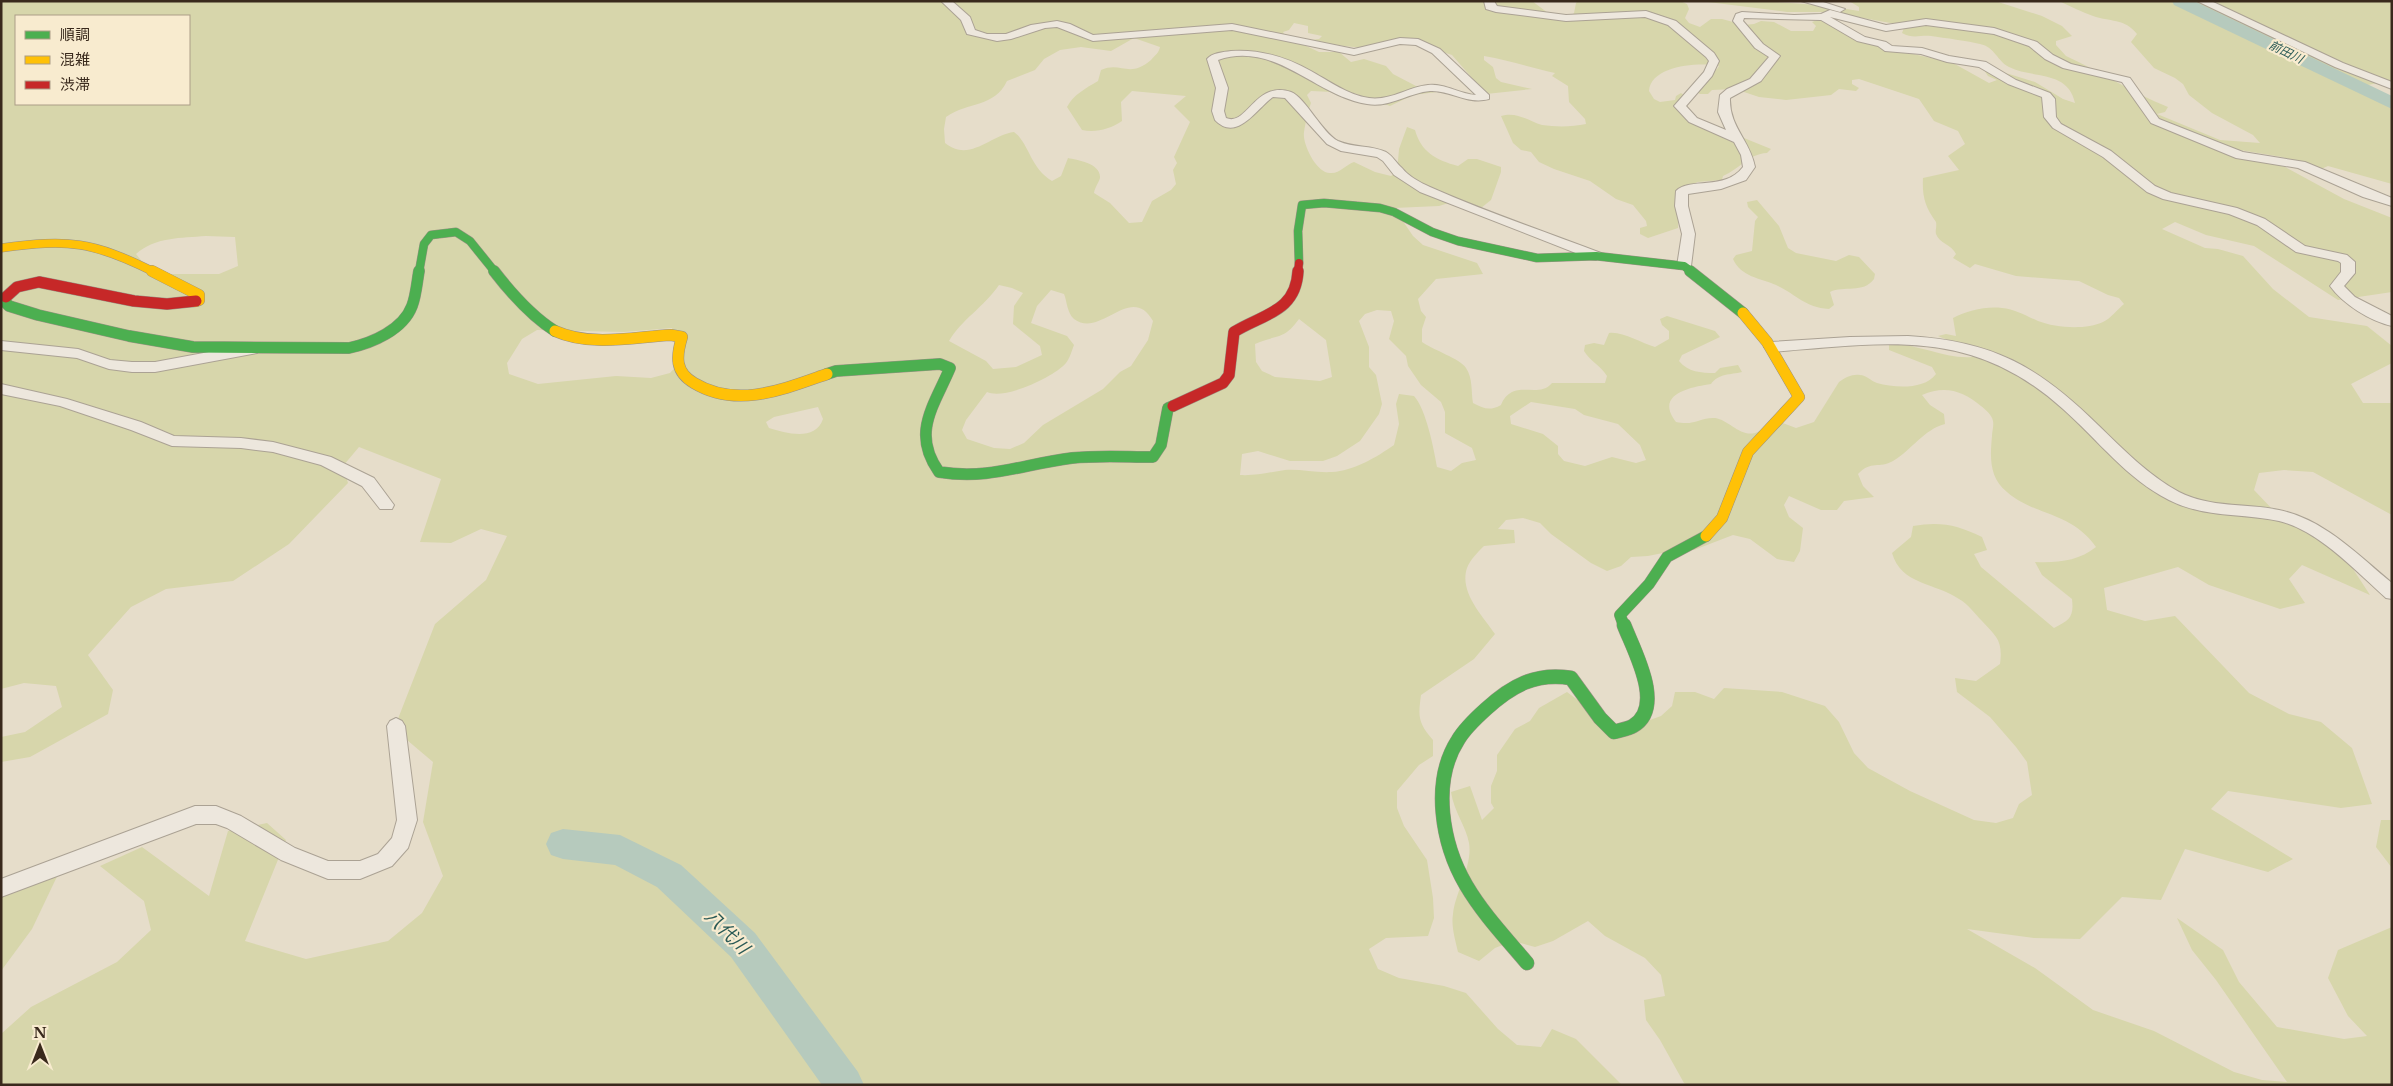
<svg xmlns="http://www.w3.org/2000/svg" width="2393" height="1086" viewBox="0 0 2393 1086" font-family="'Libre Baskerville','Noto Sans JP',serif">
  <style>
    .green { fill: #d7d6ab; fill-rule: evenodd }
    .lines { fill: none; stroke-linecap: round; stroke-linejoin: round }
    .river { fill: #b6cabd; fill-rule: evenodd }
    .street-casing { stroke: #aba294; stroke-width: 2 }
    .fast-far2-casing { stroke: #9a9184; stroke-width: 9 }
    .fast-far1-casing { stroke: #9a9184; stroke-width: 12 }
    .fast-casing { stroke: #9a9184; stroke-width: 15 }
    .slow-far1-casing { stroke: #9a9184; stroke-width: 9 }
    .slow-casing { stroke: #9a9184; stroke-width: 12 }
    .jam-far1-casing { stroke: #9a9184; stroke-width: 9 }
    .jam-casing { stroke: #9a9184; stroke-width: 12 }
    .street { fill: #ede7dd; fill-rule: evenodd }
    .fast-far2 { stroke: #4caf50; stroke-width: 8 }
    .fast-far1 { stroke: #4caf50; stroke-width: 11 }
    .fast { stroke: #4caf50; stroke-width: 14 }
    .slow-far1 { stroke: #ffc107; stroke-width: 8 }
    .slow { stroke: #ffc107; stroke-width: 11 }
    .jam-far1 { stroke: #c62828; stroke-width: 8 }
    .jam { stroke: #c62828; stroke-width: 11 }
    .labels { text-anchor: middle; stroke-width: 4.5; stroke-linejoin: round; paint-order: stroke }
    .far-water-label { font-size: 12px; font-style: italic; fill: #2a5a56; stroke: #f8ebcf }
    .near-water-label { font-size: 18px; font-style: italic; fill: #2a5a56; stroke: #f8ebcf }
  </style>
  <rect width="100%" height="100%" fill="#e6ddca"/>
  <g class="green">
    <path d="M1 1H1532L1552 16 1570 17 1574 13 1576 3 1578 1H1680L1687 4 1689 9 1685 18 1689 23 1700 27 1711 19H1722L1744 25 1754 24 1761 21 1774 22 1791 31H1813L1816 26 1812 22 1820 19 1869 44 1953 63 1989 83 1997 80 1988 76 1984 70 2009 74 2035 82 2063 99 2075 103C2068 70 2033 79 2009 67 1997 61 1995 47 1980 44 1969 41 1944 38 1931 36 1919 35 1913 39 1902 33L1904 28 1896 24 1830 12H1787L1700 1C1753 1 1806 1 1859 11V7L1849 1H1995L2042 16 2062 26 2072 36 2056 41V45L2066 56C2101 72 2133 93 2168 107L2165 112 2157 114 2220 140 2260 143 2253 135 2212 113 2189 95 2183 84 2175 78 2154 68 2131 42 2137 34C2125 18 2109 22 2093 16 2082 12 2070 6 2059 1H2392V80L2368 85 2378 95 2392 101V184L2328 166 2321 169 2282 157 2240 150 2242 156 2285 167 2344 199 2392 218V292L2338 300 2254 246 2206 235 2175 222 2162 229 2205 248 2218 249 2243 256 2273 289 2309 317 2367 326 2392 346V363L2351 384 2363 403H2392V515L2313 472 2284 470 2259 473 2254 490 2275 512 2340 549 2370 595 2302 565 2289 579 2305 603 2280 609 2209 585 2178 567 2104 588 2107 610 2145 621 2175 616 2249 693 2289 714 2321 722 2352 748 2372 804 2341 808 2228 791 2211 809 2293 859 2268 872 2185 849 2161 900 2122 897 2080 939 2034 938 1967 929 2035 968 2093 1010 2154 1031 2234 1072 2262 1080 2287 1082 2216 980 2192 950 2177 918 2223 950 2239 982 2277 1027 2344 1039 2367 1036 2348 1016 2328 978 2338 950 2392 927V1085H1688L1684 1083 1660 1040 1646 1020 1644 1000 1665 996 1661 975 1645 958 1605 936 1588 921 1553 941 1535 947 1513 941 1495 948 1479 961 1458 952C1455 939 1451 926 1453 914 1455 893 1473 865 1469 843 1466 826 1454 812 1451 792L1470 786 1482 820 1494 808 1491 803V786L1497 771V755L1515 729 1530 721 1539 708 1567 692 1583 704 1592 720 1633 726 1661 716 1672 706 1675 692H1695L1714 699 1724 688 1782 692 1825 706 1839 722 1854 753 1868 768 1910 791 1974 820 1996 823 2013 818 2019 804 2032 795 2027 762 2016 747 1990 717 1957 692 1955 678 1976 681 2000 664C2003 641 1997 637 1982 621 1975 614 1968 604 1959 599 1936 583 1901 585 1892 553L1911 537 1913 526C1940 521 1958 525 1982 537L1987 550 1974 554 1981 567 2054 628C2070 620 2074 617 2072 599L2042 575 2035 562C2057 563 2079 561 2096 547 2071 511 2034 516 2007 492 1989 477 1990 458 1992 436 1992 432 1994 425 1993 421 1992 415 1986 410 1981 406 1963 391 1945 385 1922 395L1930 405 1944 414 1945 424C1923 430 1913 449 1893 461 1879 469 1871 460 1858 474L1863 486 1874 497 1844 501 1837 510H1821L1789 496 1784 505 1789 517 1803 528 1800 551 1794 562 1777 559 1750 539 1733 535 1694 550H1678L1648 556 1631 557 1621 566 1607 571 1591 563 1551 534 1540 523 1523 518 1506 520 1498 529 1514 530 1515 543 1484 546C1478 552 1470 560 1467 568 1459 592 1482 615 1495 634L1474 659 1421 695C1418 717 1418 723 1433 740V756L1419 765 1397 791V808L1404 826 1427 860 1433 898 1434 918 1428 936 1386 938 1369 949 1378 969 1399 978 1444 986 1466 993 1498 1029 1517 1045 1541 1047 1552 1029 1576 1039 1622 1085H1V1034L31 1007 117 962 151 930 144 901 100 866 142 847 209 896 228 831 267 823 286 840 245 941 306 959 388 941 422 913 443 876 423 822 433 762 394 729 435 624 486 580 507 536 481 529 451 543 420 542 441 479 359 447 343 466 348 483 289 544 233 581 166 589 131 607 88 655 113 690 108 714 30 757 1 762V737L25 732 62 707 56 686 24 683 1 689ZM16 16H189V104H16ZM1294 23 1308 26V33L1322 36 1319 39 1311 40 1317 43 1363 48 1400 38 1452 55 1486 94 1532 89 1501 82 1496 78 1493 67 1484 60V56C1509 60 1531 68 1555 73L1552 76 1568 86 1569 102 1585 119 1586 124C1572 127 1556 127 1542 125 1528 121 1517 111 1501 116L1513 143 1521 150 1531 152 1539 162 1554 169 1590 181 1616 199 1633 205 1646 221 1647 226 1640 228V234L1648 238 1678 228 1680 198 1697 182 1722 180 1723 176C1740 169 1748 154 1767 153L1771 149 1695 118 1688 110 1686 97 1681 93 1676 96 1675 100 1660 102 1654 99 1649 91C1651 65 1700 62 1719 66L1717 69 1707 74 1694 90 1700 94H1708L1712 90 1735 89 1759 97 1786 100 1831 95 1839 89 1856 91 1859 88 1852 84V80L1859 79 1919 99 1934 121 1958 131 1965 144 1948 156 1959 170 1923 178C1922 196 1925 207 1936 222 1937 227 1935 230 1936 234 1939 243 1952 245 1956 254L1953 258 1970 268 1975 264 2016 276 2079 281 2108 295 2119 298 2124 304C2118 309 2110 319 2103 322 2086 330 2056 328 2038 321 2026 316 2015 309 2002 308 1985 306 1967 311 1953 318L1956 336 1946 334 1938 336 1971 350 1972 357C1944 359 1917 343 1889 344V350L1932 367 1936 374C1924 390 1895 388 1877 383 1871 381 1866 375 1860 375 1852 374 1846 377 1839 382L1814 422 1796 428 1775 420C1769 424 1762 431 1755 433 1740 437 1729 420 1715 418 1701 417 1695 426 1676 422 1654 394 1691 387 1711 384 1719 373 1730 375 1742 372L1738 365 1720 368 1715 373C1701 373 1688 372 1679 361L1682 355 1720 337 1715 331 1667 316 1660 319 1662 325 1669 331V339L1655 347C1641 343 1622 331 1609 333L1604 345 1594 343 1585 345 1584 351C1590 361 1601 366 1607 376L1605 383H1552C1538 400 1513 377 1501 405 1490 411 1484 409 1473 403 1471 392 1473 378 1466 368 1461 359 1433 350 1422 342V329L1426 317 1421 311 1418 299 1436 279 1483 274 1477 263 1423 245 1413 236 1394 208 1439 206 1455 201 1481 208 1491 200 1501 172V167L1477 159H1468L1458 166C1436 160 1421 152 1415 130L1407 127 1399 149 1397 172 1391 176 1375 172 1354 162C1345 165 1340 174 1330 173 1317 173 1305 148 1304 137 1303 132 1309 108 1311 103L1307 95 1311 91 1354 93 1390 106 1413 95 1437 92 1433 88 1416 86 1393 74 1386 66 1364 59 1351 62 1339 52H1319L1285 36 1283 32 1289 30ZM1134 38 1160 47C1159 53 1155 55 1151 60 1129 79 1121 61 1101 70L1098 81C1086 88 1073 95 1067 107L1082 130C1096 133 1110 129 1122 121L1121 102 1132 91 1186 96 1174 106 1190 122 1174 157 1177 163 1173 170 1176 184 1171 190 1152 201 1142 222 1129 223 1110 203 1094 193C1095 187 1099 182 1100 178 1101 163 1077 160 1068 158L1061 176 1052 181C1030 168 1029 143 1014 132 990 135 970 163 945 143L944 129 946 117C969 101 994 108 1007 81L1035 70 1044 59 1060 50 1081 47 1111 51ZM206 236 235 237 238 266 219 274H152L136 254C155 237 181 238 206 236ZM999 285 1012 288 1023 293 1014 306 1013 324 1040 346 1042 355 1016 367 993 369 986 361 949 341C961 320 984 307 999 285ZM1051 290 1064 294C1067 301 1067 313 1074 319 1101 339 1131 282 1153 321L1148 340 1131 366 1120 372 1103 389 1043 425 1024 443 1010 449 994 448 967 439 962 430 966 420 987 392C1005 400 1054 377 1066 363 1070 358 1072 350 1074 345L1067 336 1031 323 1037 306ZM1377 310 1391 311 1394 321 1389 339 1406 356 1408 366 1421 385 1441 402 1445 412V433L1472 448 1476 460 1462 463 1451 471 1437 467C1434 449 1426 409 1414 396L1399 394 1396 404 1399 424 1394 445C1377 457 1353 471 1332 472 1316 473 1301 469 1285 470 1270 472 1255 476 1240 475L1242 454 1258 451 1290 461H1323L1337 456 1360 441 1379 414 1382 404 1376 375 1369 367V347L1359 321 1365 314ZM1299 319 1326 340 1332 377 1320 381 1275 377 1262 371 1256 362 1255 344C1277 334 1283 341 1299 319ZM672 328 681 361 670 373 651 378 616 376 538 384 509 374 507 363 522 339 537 330 624 332ZM1531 402 1575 409 1584 415 1618 424 1640 445 1646 460 1636 463 1612 457 1585 466 1564 461 1558 454V446L1543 434 1511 424 1510 416ZM818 407 823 419C815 442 786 433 769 428L766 422 774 417Z"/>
    <path d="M1757 200 1779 226 1788 248 1796 253 1836 261 1849 255 1859 257 1875 274 1874 279C1863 294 1844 285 1830 292L1834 305 1829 309C1804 307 1796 294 1776 285 1760 278 1741 277 1733 259L1736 255 1752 251 1755 221 1758 217 1748 207 1747 202Z"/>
    <polygon points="2381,820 2392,820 2392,868 2376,847"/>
    <polygon points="62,866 32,929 1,971 1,893"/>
  </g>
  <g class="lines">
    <g class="river">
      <polygon points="2172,1 2194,1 2392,96 2392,109 2174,5"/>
      <polygon points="563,829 620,835 681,865 755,933 858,1072 864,1085 822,1085 731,957 657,887 615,865 563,859 551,855 546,844 551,833"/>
    </g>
    <defs>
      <g id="street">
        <path d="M941 1H952L970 17 975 30 987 34H1006L1031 25 1057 21 1070 24 1093 35 1232 24 1354 49 1400 38 1418 39 1440 49 1489 95V99C1467 105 1451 90 1430 91 1408 93 1390 108 1367 104 1315 96 1275 40 1218 60L1228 88 1224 111 1226 118C1247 127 1255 80 1291 92 1305 97 1322 133 1338 141 1353 148 1371 145 1386 152 1393 156 1396 163 1402 168 1408 176 1421 183 1430 187 1486 212 1544 231 1601 253L1603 256 1596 260 1591 259 1420 192 1394 175 1383 161 1377 157 1341 151 1327 144 1285 98 1273 97C1257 108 1237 143 1215 120L1212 111 1216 88 1207 59C1212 53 1223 52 1231 51 1260 49 1286 57 1311 71 1329 81 1348 95 1369 98 1390 101 1408 87 1428 85 1445 83 1459 94 1476 95L1432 53 1416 45 1400 44 1354 55 1232 30 1093 41 1057 27 1045 28 1011 39 997 41 967 34 961 20Z"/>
        <path d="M1484 1H1494L1497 6 1566 15 1646 11 1676 21 1714 53 1719 61 1712 76 1686 106 1697 118 1726 130 1718 112 1720 95 1727 89 1750 79 1769 57 1755 48 1733 21 1736 14 1742 12 1794 15 1821 14 1830 10 1886 25 1926 19 1994 28 2037 42 2053 55 2071 64 2130 78 2159 119 2243 152 2305 162 2392 198V206L2363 197 2298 168 2236 158 2151 123 2122 82 2063 68 2045 59 2029 46 1994 34 1926 25 1886 31 1830 17 1865 37 1886 42 1892 46 1922 48 1949 56 1986 62 2016 80 2050 93 2055 99 2056 117 2061 124 2111 151 2155 186 2171 193 2237 208 2265 219 2305 246 2347 255 2355 262V273L2344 286 2355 297 2392 316V326C2370 321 2343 304 2330 286L2341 272V263L2338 261 2296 252 2257 225 2229 214 2163 199 2147 192 2103 157 2053 128 2044 117 2042 97 2008 84 1979 67 1947 62 1921 54 1885 51 1878 46 1857 41 1821 20 1744 18 1743 21 1763 44 1780 56 1761 81 1730 98C1729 127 1750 140 1755 167L1746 180 1721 189 1688 194V206L1695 234 1691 266 1689 269H1679L1677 266 1682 234 1675 206 1676 191C1689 177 1725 191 1743 167L1741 155 1734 142 1689 122 1674 106 1704 72 1709 61 1706 57 1668 25 1645 17 1566 21 1496 12 1486 9Z"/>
        <polygon points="1801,1 1820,1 1845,9 1840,12"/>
        <polygon points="2197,1 2211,1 2343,63 2392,82 2392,89 2335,67"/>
        <path d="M1908 336C1993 341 2038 366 2098 425 2123 449 2148 475 2179 492 2210 508 2246 503 2279 510 2324 519 2358 555 2392 583V599L2386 598C2357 572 2318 530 2279 521 2242 513 2204 518 2169 500 2127 479 2098 440 2063 409 1971 326 1885 343 1771 352L1764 347 1771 342 1850 337Z"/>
        <polygon points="1,341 78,349 110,360 132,362 155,362 257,343 264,348 257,353 155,372 132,372 109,369 77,358 1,350"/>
        <polygon points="1,384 67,399 141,422 174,436 241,438 273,442 331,457 374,478 394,505 392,509 380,509 362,486 321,465 273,452 241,448 172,446 131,430 60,406 1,394"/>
        <polygon points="396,718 402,721 405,726 417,820 408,848 392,866 360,879 328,879 281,860 227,828 216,824 196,824 1,897 1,879 195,806 216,806 241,816 295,848 328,861 360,861 378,854 392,838 397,820 387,726 390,721"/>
      </g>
      <g id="fast-far2">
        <polyline points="1299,263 1298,231 1302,205 1324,203 1380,208 1394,212 1432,232 1458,241 1537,258 1596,256 1684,266 1692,272"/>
        <polyline points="419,272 424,244 431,235 456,232 470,241 495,272"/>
      </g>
      <g id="fast-far1">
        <path d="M494 271C511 293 531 316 555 331"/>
        <polyline points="1690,271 1743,313"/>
        <path d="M6 297 4 301 9 306 38 315 129 336 193 347 349 348C372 343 403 330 412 306 416 296 417 282 419 271"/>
        <path d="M827 374 836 371 940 364 950 368C934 406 911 433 939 472 990 480 1023 464 1072 458 1099 455 1126 457 1153 457L1161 445 1168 408 1173 406"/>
        <polyline points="1624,626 1620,615 1649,584 1667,557 1706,536"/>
      </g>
      <path id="fast" d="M1527 963C1506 938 1483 914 1466 885 1442 844 1431 782 1458 740 1465 728 1476 718 1486 709 1511 686 1536 672 1571 678L1600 718 1614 732C1620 730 1628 729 1633 726 1666 707 1633 649 1624 625"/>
      <path id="slow-far1" d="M1 248C69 239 92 241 154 272"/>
      <g id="slow">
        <polyline points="152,271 199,295 199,300 196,301"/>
        <path d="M555 331C591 347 633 337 671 335L682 337C676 357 675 372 694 383 737 409 784 389 827 374"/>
        <polyline points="1706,536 1722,518 1748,452 1799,397 1767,342 1743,313"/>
      </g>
      <polyline id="jam-far1" points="1298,272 1299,263"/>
      <g id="jam">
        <polyline points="6,297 17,287 39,282 134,301 167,304 196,301"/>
        <path d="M1173 406 1223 383 1229 375 1234 332C1263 314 1296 312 1298 271"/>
      </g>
    </defs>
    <use href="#street" class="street-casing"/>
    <use href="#fast-far2" class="fast-far2-casing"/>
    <use href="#fast-far1" class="fast-far1-casing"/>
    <use href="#fast" class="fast-casing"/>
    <use href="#slow-far1" class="slow-far1-casing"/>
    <use href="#slow" class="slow-casing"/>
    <use href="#jam-far1" class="jam-far1-casing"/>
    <use href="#jam" class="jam-casing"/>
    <use href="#street" class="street"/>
    <use href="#fast-far2" class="fast-far2"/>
    <use href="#fast-far1" class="fast-far1"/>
    <use href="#fast" class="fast"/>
    <use href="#slow-far1" class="slow-far1"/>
    <use href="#slow" class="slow"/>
    <use href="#jam-far1" class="jam-far1"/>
    <use href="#jam" class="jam"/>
  </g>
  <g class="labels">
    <g class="far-water-label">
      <text transform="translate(2286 52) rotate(26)" y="4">前田川</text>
    </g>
    <g class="near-water-label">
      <text transform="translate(727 932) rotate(45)" y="6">八代川</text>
    </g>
  </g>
  <rect width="2393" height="1086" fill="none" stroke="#39291c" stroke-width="5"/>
  <rect x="15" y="15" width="175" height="90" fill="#f8ebcf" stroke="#ac9d87"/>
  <rect x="25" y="31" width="25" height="8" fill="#4caf50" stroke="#ac9d87"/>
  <text x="60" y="40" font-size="15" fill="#39291c">順調</text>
  <rect x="25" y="56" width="25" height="8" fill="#ffc107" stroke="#ac9d87"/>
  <text x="60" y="65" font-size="15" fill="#39291c">混雑</text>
  <rect x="25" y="81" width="25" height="8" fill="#c62828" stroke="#ac9d87"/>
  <text x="60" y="90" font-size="15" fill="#39291c">渋滞</text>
  <g transform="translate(40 1046)" stroke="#f8ebcf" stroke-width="4" paint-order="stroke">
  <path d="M0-4L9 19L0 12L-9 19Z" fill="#39291c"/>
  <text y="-8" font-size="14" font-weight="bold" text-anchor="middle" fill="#39291c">N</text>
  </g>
</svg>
